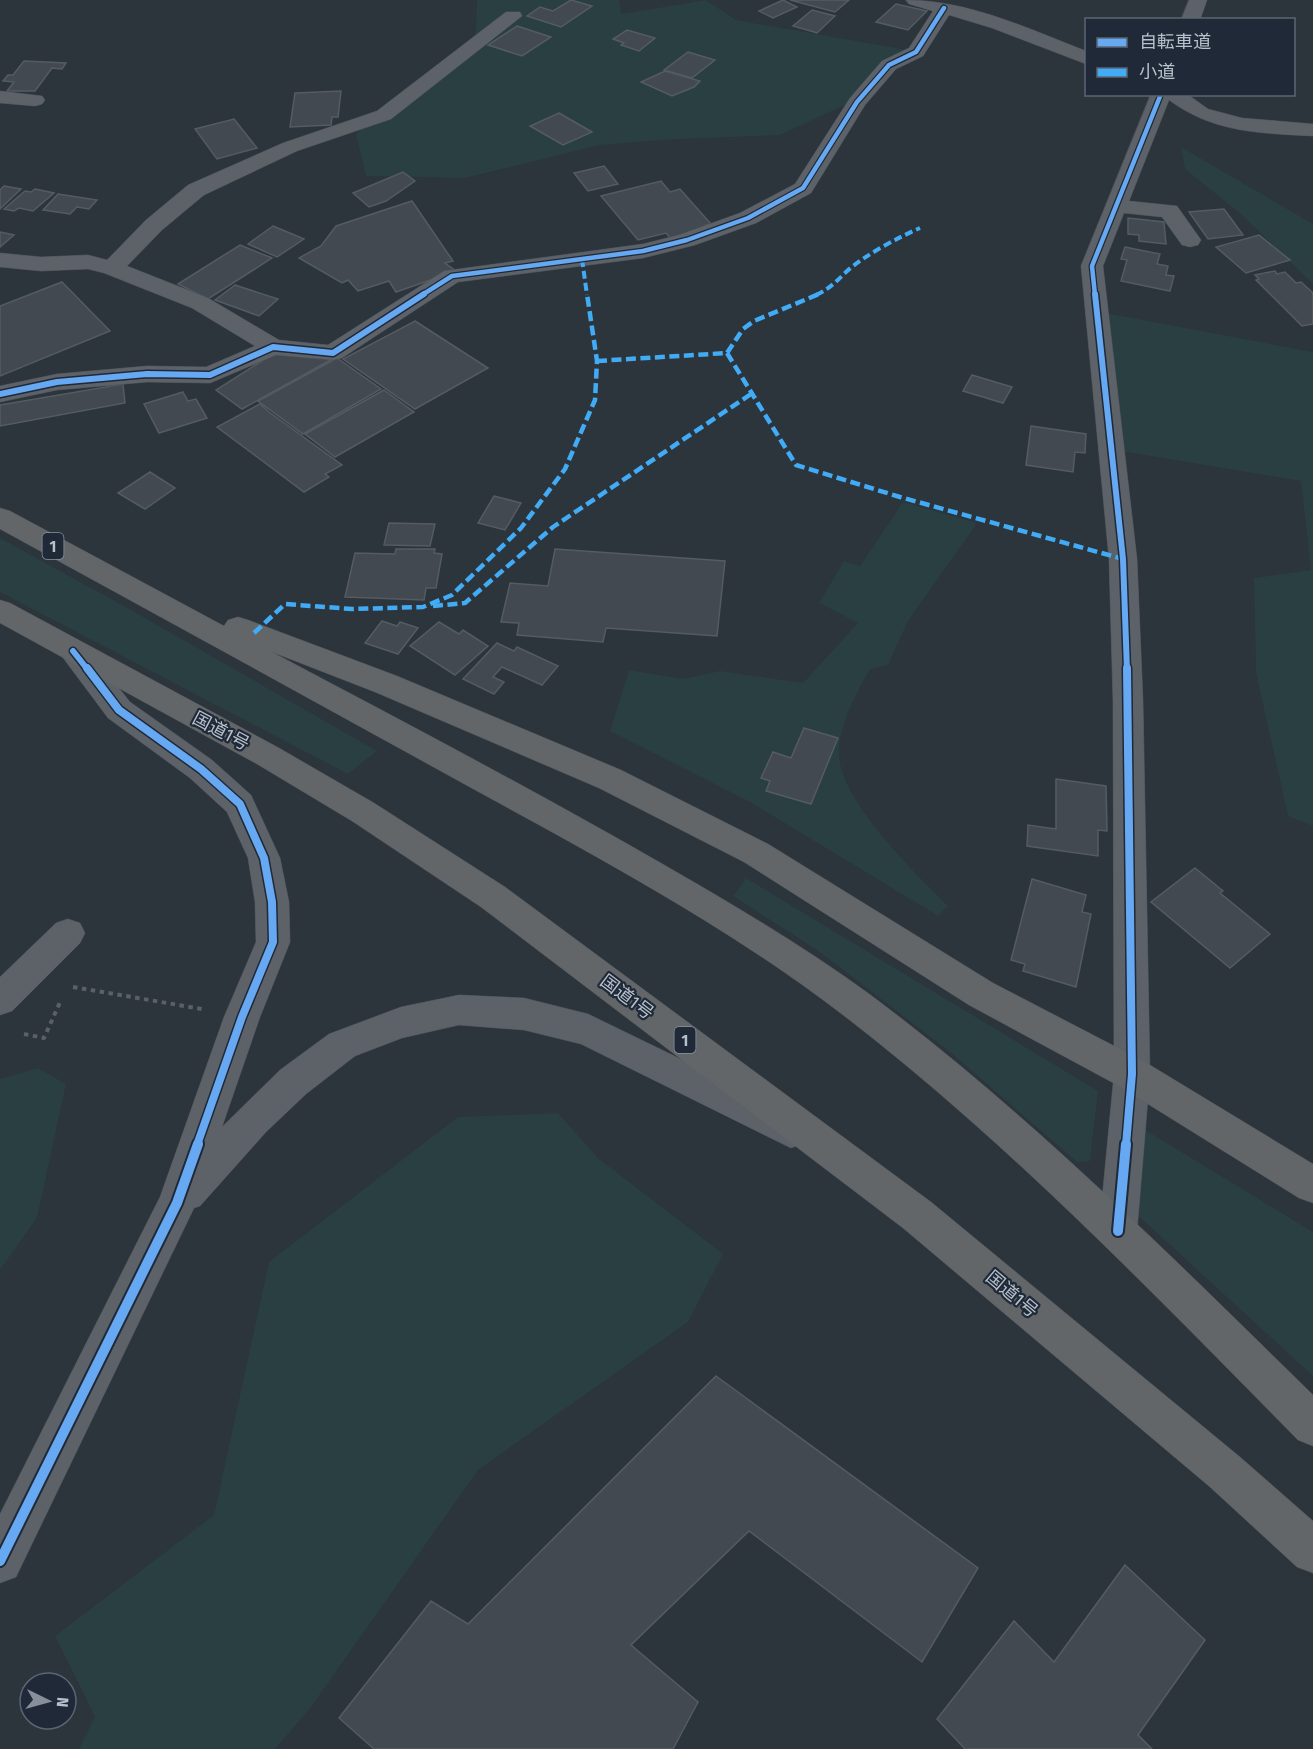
<svg xmlns="http://www.w3.org/2000/svg" width="1313" height="1749" viewBox="0 0 1313 1749" font-family="'Fira Sans Condensed','Noto Sans JP',sans-serif">
  <style>
    .green { fill: #293f42 }
    .building { fill: #434950; stroke: #545b63; stroke-width: 1.5 }
    .lines { fill: none; stroke-linecap: round; stroke-linejoin: round }
    .minor-casing { stroke: #4a5056; stroke-width: 1 }
    .highway-casing { stroke: #495057; stroke-width: 1 }
    .path { stroke: #5a6166; stroke-width: 4; stroke-dasharray: 4.5 4.5; stroke-linecap: butt }
    .minor { fill: #5d6269; fill-rule: evenodd }
    .highway { fill: #626669; fill-rule: evenodd }
    .quiet-far1 { stroke: #42abf6; stroke-width: 4; stroke-dasharray: 8 4; stroke-linecap: butt }
    .quiet { stroke: #42abf6; stroke-width: 4.5; stroke-dasharray: 10 4.5; stroke-linecap: butt }
    .cycleway-far3-casing { stroke: #1f2937; stroke-width: 7 }
    .cycleway-far2-casing { stroke: #1f2937; stroke-width: 9 }
    .cycleway-far1-casing { stroke: #1f2937; stroke-width: 11 }
    .cycleway-casing { stroke: #1f2937; stroke-width: 14 }
    .cycleway-far3 { stroke: #66a8f1; stroke-width: 4.5 }
    .cycleway-far2 { stroke: #66a8f1; stroke-width: 6 }
    .cycleway-far1 { stroke: #66a8f1; stroke-width: 8 }
    .cycleway { stroke: #66a8f1; stroke-width: 10 }
    .labels { text-anchor: middle; stroke-width: 4.5; stroke-linejoin: round; paint-order: stroke }
    .shield { fill: #1f2937; stroke: #89939f; stroke-width: 1.5 }
    .shield-label { font-size: 16px; font-weight: bold; fill: #b7c0cc }
    .street-label { font-size: 18px; fill: #b7c0cc; stroke: #1f2937 }
  </style>
  <rect width="100%" height="100%" fill="#2c343c"/>
  <g class="green">
    <polygon points="477,0 619,0 621,14 706,0 736,20 913,51 862,97 780,135 678,139 599,145 465,178 366,176 356,134 405,88 475,48"/>
    <polygon points="1181,147 1313,224 1313,284 1243,216 1185,169"/>
    <polygon points="1106,313 1313,352 1313,826 1288,816 1256,673 1254,578 1311,570 1301,481 1121,451"/>
    <path d="M903 502 977 523 908 621 888 665 870 669C856 694 841 721 839 750 836 798 916 873 948 906L938 916 750 802 610 731 629 670 683 679 720 671 803 683 858 623 819 603 844 561 860 566Z"/>
    <polygon points="0,538 133,611 377,751 348,774 0,592"/>
    <polygon points="746,878 1098,1091 1090,1161 1077,1162 950,1052 820,952 733,896"/>
    <polygon points="38,1068 66,1084 37,1218 0,1270 0,1079"/>
    <polygon points="558,1113 598,1158 723,1254 688,1322 478,1470 311,1707 275,1749 79,1749 95,1717 55,1636 214,1515 269,1262 458,1117"/>
    <polygon points="1137,1125 1313,1232 1313,1376 1133,1211"/>
  </g>
  <g class="building">
    <polygon points="571,0 592,6 561,27 527,16 540,7 553,11"/>
    <polygon points="783,0 797,7 773,18 759,11"/>
    <polygon points="790,0 849,0 835,12"/>
    <polygon points="896,4 927,11 908,30 876,22"/>
    <polygon points="812,10 835,16 817,33 793,26"/>
    <polygon points="517,26 551,37 522,56 488,45"/>
    <polygon points="627,30 655,38 639,51 621,45 624,43 613,39"/>
    <polygon points="688,52 715,60 692,78 664,70"/>
    <polygon points="24,61 66,63 62,69 52,68 35,91 7,91 14,82 3,81 8,75 13,75"/>
    <polygon points="665,71 700,81 694,87 672,96 641,82"/>
    <polygon points="341,91 338,117 332,117 331,125 290,127 295,93"/>
    <polygon points="559,113 592,132 563,145 530,126"/>
    <polygon points="234,119 257,148 217,159 195,129"/>
    <polygon points="604,166 618,184 588,191 574,173"/>
    <polygon points="403,172 415,181 386,201 369,207 353,193"/>
    <polygon points="661,181 670,192 680,189 711,224 706,225 708,227 670,238 666,233 638,240 601,196"/>
    <polygon points="4,186 21,189 0,209 0,190"/>
    <polygon points="35,189 54,193 33,211 19,208 14,211 4,209 25,191 31,192"/>
    <polygon points="58,194 97,200 89,209 77,207 70,214 43,210"/>
    <polygon points="412,201 453,261 445,263 456,271 396,292 389,281 358,291 348,280 342,283 299,258 321,246 336,226"/>
    <polygon points="1224,209 1243,235 1208,239 1189,212"/>
    <polygon points="1128,218 1164,222 1166,244 1139,241 1139,235 1128,234"/>
    <polygon points="273,226 304,239 277,257 248,244"/>
    <polygon points="0,232 14,235 0,247"/>
    <polygon points="1259,235 1290,260 1246,273 1216,247"/>
    <polygon points="240,245 272,258 208,299 178,284"/>
    <polygon points="1125,247 1160,254 1157,264 1168,266 1166,275 1174,276 1170,291 1121,281 1127,260 1121,259"/>
    <polygon points="1275,271 1277,274 1285,272 1296,283 1301,282 1313,293 1313,324 1302,326 1256,280 1259,279 1255,275"/>
    <polygon points="62,282 110,331 0,376 0,306"/>
    <polygon points="235,285 278,299 259,316 215,300"/>
    <polygon points="415,321 488,368 415,409 343,359"/>
    <polygon points="273,354 334,358 242,409 216,390"/>
    <polygon points="337,358 381,389 303,434 258,401"/>
    <polygon points="972,375 1012,387 1003,403 963,391"/>
    <polygon points="123,384 125,403 0,426 0,405"/>
    <polygon points="384,390 414,412 335,457 305,434"/>
    <polygon points="183,392 188,401 196,399 207,418 159,433 144,404"/>
    <polygon points="260,404 269,412 342,465 325,474 329,477 304,492 217,427"/>
    <polygon points="1031,426 1086,434 1085,453 1075,452 1073,472 1026,465"/>
    <polygon points="150,472 175,488 145,509 118,493"/>
    <polygon points="494,496 521,503 505,530 478,523"/>
    <polygon points="389,523 435,524 430,546 384,545"/>
    <polygon points="396,549 435,549 434,553 442,554 436,588 426,588 424,600 345,597 355,553 395,554"/>
    <polygon points="555,549 725,561 717,636 606,628 603,642 517,635 519,623 501,622 510,583 548,586"/>
    <polygon points="382,621 397,626 400,622 418,628 398,654 365,643"/>
    <polygon points="439,622 459,634 463,630 488,646 455,675 410,646"/>
    <polygon points="497,643 514,651 517,647 558,666 542,685 502,667 493,677 504,682 494,694 463,679"/>
    <polygon points="804,728 838,738 811,804 766,791 770,781 761,778 773,752 791,758"/>
    <polygon points="1056,779 1106,786 1107,831 1098,830 1098,856 1027,846 1028,825 1056,829"/>
    <polygon points="1195,868 1223,891 1220,893 1270,934 1230,968 1151,902"/>
    <polygon points="1032,879 1086,895 1082,912 1091,914 1076,987 1023,971 1025,964 1011,960"/>
    <polygon points="716,1376 978,1568 922,1662 749,1531 631,1645 698,1702 673,1749 374,1749 339,1718 431,1601 468,1624"/>
    <polygon points="1125,1565 1205,1640 1138,1735 1152,1749 965,1749 937,1719 1014,1621 1054,1662"/>
  </g>
  <g class="lines">
    <defs>
      <g id="minor">
        <path d="M906 0C968 0 1029 29 1086 51V64L992 28 949 15 923 56 896 69 865 105 811 193 756 223 695 245 643 258 458 282 342 358 333 360 276 355 210 383 147 382 57 390 0 402V386L57 374 147 366 206 367 255 346 192 308 104 273 88 269 41 271 0 267V253L41 257 88 255 107 260 146 220 188 185 283 143 377 111 506 12H520L522 16 391 119 297 151 204 195 162 230 127 266 208 298 279 340 328 345 444 271 643 244 679 235 740 213 795 184 850 98 882 61 909 48 933 11 909 4Z"/>
        <polygon points="1189,0 1207,0 1200,20 1181,20"/>
        <polygon points="0,91 42,96 45,100 42,104 35,106 0,103"/>
        <path d="M1151 94H1187L1208 109 1242 118 1313 124V136C1259 133 1214 133 1169 100L1129 201 1177 206 1201 240 1198 245 1190 247 1182 245 1162 217 1124 213 1103 266 1137 559 1143 701 1150 1074 1137 1231 1132 1244 1118 1250 1104 1244 1099 1231 1114 1074 1113 701 1109 559 1081 266Z"/>
        <polygon points="73,640 83,643 130,702 212,760 251,795 280,858 289,902 290,942 260,1017 222,1127 280,1070 329,1034 401,1007 459,995 524,998 588,1014 804,1119 810,1131 804,1143 791,1148 581,1044 524,1030 459,1025 402,1038 355,1056 306,1094 266,1132 200,1206 194,1208 16,1577 0,1583 0,1514 160,1197 224,1017 256,942 255,902 248,858 227,812 190,778 108,718 58,651 63,643"/>
        <polygon points="68,919 80,923 85,933 80,943 12,1011 0,1015 0,977 56,923"/>
      </g>
      <g id="highway">
        <path d="M0 508 10 511 224 626 228 620 238 617 248 620 397 676 621 770 768 844 993 983 1145 1062 1313 1164V1203L1299 1198 1119 1086 969 1005 744 862 599 788 375 692 272 652C402 721 532 789 659 862 732 904 804 946 872 996 1031 1115 1172 1257 1313 1395V1446L1298 1440C1154 1294 1010 1144 847 1018 727 925 590 853 457 780 305 696 152 612 0 529Z"/>
        <polygon points="0,600 10,603 279,748 374,803 505,887 931,1202 1240,1457 1313,1521 1313,1573 1297,1567 1210,1487 903,1228 481,907 352,821 257,764 0,623"/>
      </g>
    </defs>
    <use href="#minor" class="minor-casing"/>
    <use href="#highway" class="highway-casing"/>
    <g class="path">
      <polyline points="73,987 202,1009"/>
      <polyline points="24,1034 44,1038 61,1000"/>
    </g>
    <use href="#minor" class="minor"/>
    <use href="#highway" class="highway"/>
    <g class="quiet-far1">
      <polyline points="582,259 587,295"/>
      <path d="M816 295C829 289 836 282 846 272 863 256 899 237 920 228"/>
    </g>
    <g class="quiet">
      <polyline points="727,353 796,465 900,497 1123,559"/>
      <polyline points="597,361 727,353 743,329 754,321 819,294"/>
      <polyline points="433,606 465,603 553,527 751,394"/>
      <polyline points="254,633 285,604 352,609 423,607 452,595 521,528 565,469 595,400 597,361 587,294"/>
    </g>
    <defs>
      <g id="cycleway-far3">
        <polyline points="422,295 452,276 643,251 687,240 748,218 803,188 857,102 889,65 916,52 944,8"/>
        <polyline points="1095,295 1092,266 1161,94"/>
      </g>
      <g id="cycleway-far2">
        <polyline points="1095,294 1123,559 1127,670"/>
        <polyline points="0,394 57,382 147,374 210,375 273,347 333,353 424,294"/>
        <polyline points="73,651 88,670"/>
      </g>
      <g id="cycleway-far1">
        <polyline points="87,668 119,710 201,769 240,804 264,858 272,902 273,942 242,1017 197,1145"/>
        <polyline points="1126,1145 1132,1074 1127,668"/>
      </g>
      <g id="cycleway">
        <polyline points="1118,1231 1126,1144"/>
        <polyline points="0,1561 177,1203 198,1144"/>
      </g>
    </defs>
    <use href="#cycleway-far3" class="cycleway-far3-casing"/>
    <use href="#cycleway-far2" class="cycleway-far2-casing"/>
    <use href="#cycleway-far1" class="cycleway-far1-casing"/>
    <use href="#cycleway" class="cycleway-casing"/>
    <use href="#cycleway-far3" class="cycleway-far3"/>
    <use href="#cycleway-far2" class="cycleway-far2"/>
    <use href="#cycleway-far1" class="cycleway-far1"/>
    <use href="#cycleway" class="cycleway"/>
  </g>
  <g class="labels">
    <g class="shield">
      <rect x="42.5" y="533" width="21" height="26" rx="4.5"/>
      <rect x="674.5" y="1027" width="21" height="26" rx="4.5"/>
    </g>
    <g class="shield-label">
      <text x="53" y="552">1</text>
      <text x="685" y="1046">1</text>
    </g>
    <g class="street-label">
      <text transform="translate(221 731) rotate(28)" y="6">国道1号</text>
      <text transform="translate(627 997) rotate(37)" y="6">国道1号</text>
      <text transform="translate(1012 1294) rotate(40)" y="6">国道1号</text>
    </g>
  </g>
  <rect x="1085" y="18" width="210" height="78" fill="#1f2937" stroke="#5c6573" stroke-width="1.5"/>
  <rect x="1097" y="38" width="30" height="9" fill="#66a8f1" stroke="#5c6573" stroke-width="1.5"/>
  <text x="1139" y="48" font-size="18" fill="#b7c0cc">自転車道</text>
  <rect x="1097" y="68" width="30" height="9" fill="#42abf6" stroke="#5c6573" stroke-width="1.5"/>
  <text x="1139" y="78" font-size="18" fill="#b7c0cc">小道</text>
  <g transform="translate(48 1701) rotate(95)"><circle r="28" fill="#1f2937" stroke="#5c6573" stroke-width="1.5"/>
  <path d="M0-4.5L10 22L0 15L-10 22Z" fill="#868f9a"/>
  <text y="-9" font-size="16" font-weight="bold" text-anchor="middle" fill="#b7c0cc">N</text>
  </g>
</svg>
